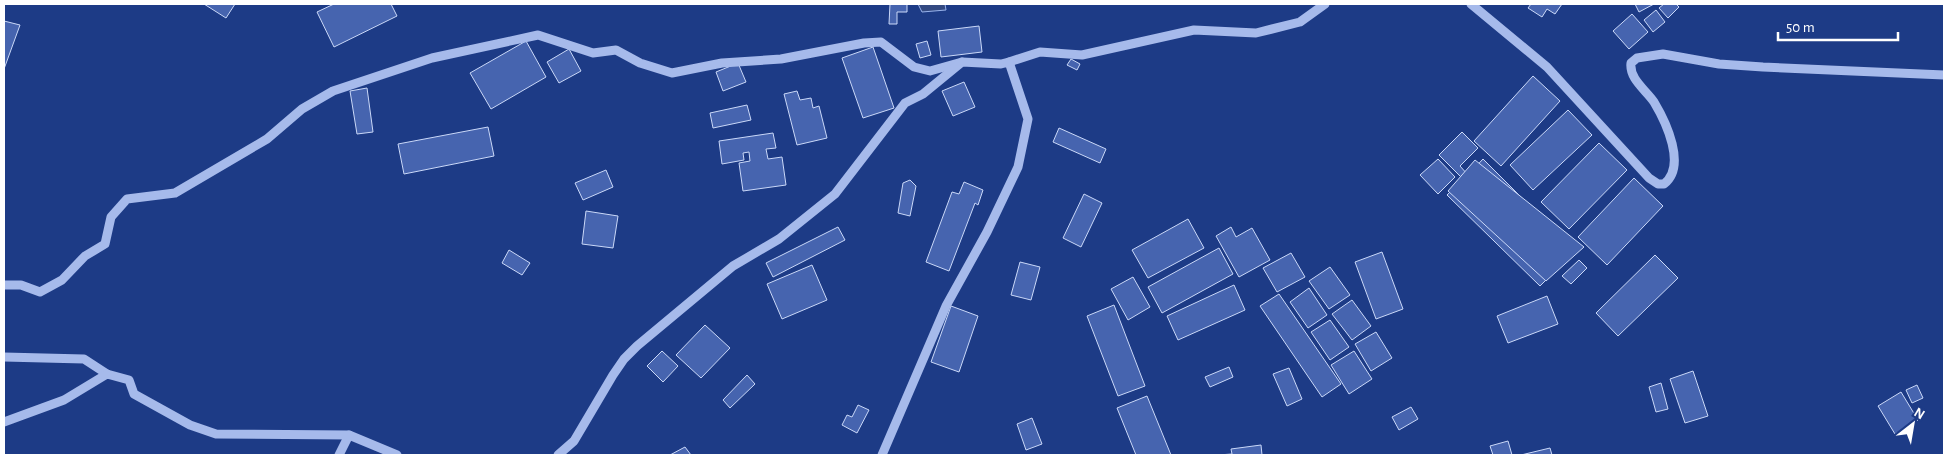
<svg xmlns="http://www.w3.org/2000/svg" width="1948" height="459" viewBox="0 0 1948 459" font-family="'Alegreya Sans',sans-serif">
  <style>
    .water { fill: #334981; stroke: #99b3ec }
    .building { fill: #4664af; stroke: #cad8f8 }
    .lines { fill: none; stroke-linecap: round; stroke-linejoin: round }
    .minor { stroke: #a6baeb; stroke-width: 9 }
  </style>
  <rect width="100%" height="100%" fill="#1d3b86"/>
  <polygon class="water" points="918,4 945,4 946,10 922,12"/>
  <g class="building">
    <polygon points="204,4 235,4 226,18"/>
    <polygon points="334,4 391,4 397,16 334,47 317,12"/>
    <polygon points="890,4 907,4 907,12 897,12 897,24 889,24"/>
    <polygon points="1531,4 1562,4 1555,14 1547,9 1542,17 1528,8"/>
    <polygon points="1635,4 1654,4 1639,12"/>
    <polygon points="1664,4 1676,4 1679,7 1668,18 1659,8"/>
    <polygon points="1656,10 1665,22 1653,32 1644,20"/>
    <polygon points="1632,14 1648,32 1629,49 1613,31"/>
    <polygon points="4,21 20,25 4,69"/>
    <polygon points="979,26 982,52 941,57 938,31"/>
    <polygon points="526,41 546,77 491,109 470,73"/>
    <polygon points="927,41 931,55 920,58 916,44"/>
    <polygon points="873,47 894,108 863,118 842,58"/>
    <polygon points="569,49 581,71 559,83 547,62"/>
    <polygon points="1071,59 1080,64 1077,70 1067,65"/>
    <polygon points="738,63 746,82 723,91 716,72"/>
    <polygon points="1533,76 1560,101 1501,166 1474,141"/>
    <polygon points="964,82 975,107 953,116 942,91"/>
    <polygon points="367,88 373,132 357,134 350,91"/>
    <polygon points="797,91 800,100 811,98 813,108 819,106 827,138 797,145 784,94"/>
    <polygon points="747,105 751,120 713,128 710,113"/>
    <polygon points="1568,110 1592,135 1533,190 1510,165"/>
    <polygon points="488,127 494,156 404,174 398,144"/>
    <polygon points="1059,128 1106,149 1100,163 1053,142"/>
    <polygon points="1462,132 1478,148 1460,166 1468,175 1483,159 1575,251 1540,286 1447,195 1463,179 1439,155"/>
    <polygon points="773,133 776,148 766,149 768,159 782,157 786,185 743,191 739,163 750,161 749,152 743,153 744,160 722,164 719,141"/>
    <polygon points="1599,143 1627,170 1569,229 1541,202"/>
    <polygon points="1438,159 1455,177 1438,194 1420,175"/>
    <polygon points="1475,160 1584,247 1546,281 1448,191"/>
    <polygon points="606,170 613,187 583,200 575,183"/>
    <polygon points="1634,178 1663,206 1607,265 1578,237"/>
    <polygon points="910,180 916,186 910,216 898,213 903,183"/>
    <polygon points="964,182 983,190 978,205 975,203 949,271 926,262 952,192 959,194"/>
    <polygon points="1084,194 1102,203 1081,247 1063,238"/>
    <polygon points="586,211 618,216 613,248 582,244"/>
    <polygon points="1188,219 1204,248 1148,278 1132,250"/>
    <polygon points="838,227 845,240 773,277 766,263"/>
    <polygon points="1231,227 1236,237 1252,228 1270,260 1239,277 1216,236"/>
    <polygon points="1219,248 1233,274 1162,313 1148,287"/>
    <polygon points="509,250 530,263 522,275 502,263"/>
    <polygon points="1382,252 1403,309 1376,319 1355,262"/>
    <polygon points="1291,253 1305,277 1277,292 1263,268"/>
    <polygon points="1655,255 1678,278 1618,336 1596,313"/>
    <polygon points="1579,260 1587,268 1571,284 1562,276"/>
    <polygon points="1020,262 1040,267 1031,300 1011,295"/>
    <polygon points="812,265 827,300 782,319 767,284"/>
    <polygon points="1330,267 1350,295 1329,309 1309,281"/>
    <polygon points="1133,277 1150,307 1128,320 1111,289"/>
    <polygon points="1234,285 1245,310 1178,340 1167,316"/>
    <polygon points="1309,288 1327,315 1308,328 1290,302"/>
    <polygon points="1279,294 1341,384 1322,397 1260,306"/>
    <polygon points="1547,296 1558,324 1508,343 1497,316"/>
    <polygon points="1352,300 1371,326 1352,340 1332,314"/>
    <polygon points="1114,305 1145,386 1118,396 1087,316"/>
    <polygon points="951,306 978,316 959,372 931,362"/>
    <polygon points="1330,320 1349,347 1330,360 1311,332"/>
    <polygon points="705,325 730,348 701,378 676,355"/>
    <polygon points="1376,332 1392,358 1371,371 1355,344"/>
    <polygon points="662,351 678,366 663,382 647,366"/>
    <polygon points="1354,351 1372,379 1349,394 1331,365"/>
    <polygon points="1229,367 1233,377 1210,387 1205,377"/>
    <polygon points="1289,368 1302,399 1287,406 1273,374"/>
    <polygon points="1693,371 1708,416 1685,423 1670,379"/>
    <polygon points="747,375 755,384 730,408 723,400"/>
    <polygon points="1661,383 1668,409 1656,412 1649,387"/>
    <polygon points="1917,385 1923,398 1912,403 1906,390"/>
    <polygon points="1901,392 1918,420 1895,434 1878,406"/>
    <polygon points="1147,396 1171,455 1136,455 1117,408"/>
    <polygon points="858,405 869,410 857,433 842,425 847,415 852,417"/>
    <polygon points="1411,407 1418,419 1399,430 1392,417"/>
    <polygon points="1032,418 1042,444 1026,450 1017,424"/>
    <polygon points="1508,441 1512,455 1493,455 1490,446"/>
    <polygon points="1261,445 1262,455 1218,455 1232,454 1231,449"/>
    <polygon points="685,447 691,455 670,455"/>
    <polygon points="1550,448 1552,455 1521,455"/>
  </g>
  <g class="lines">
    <g class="minor">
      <path d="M1471 4 1547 67 1649 178 1658 184H1664C1687 166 1666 122 1654 102 1646 90 1629 79 1631 63L1637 58 1663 54 1719 64 1763 67 1944 75"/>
      <polyline points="1009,62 1040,52 1082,55 1194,30 1256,33 1300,22 1325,4"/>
      <polyline points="4,285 21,285 40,292 62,280 85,256 105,244 111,217 127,199 175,193 267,139 302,109 333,91 432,58 538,35 593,53 616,50 640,63 672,73 722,63 781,59 864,43 881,42 914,67 930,71 962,62"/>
      <polyline points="4,357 84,359 107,374"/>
      <polyline points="4,422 64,400 107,374 129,380 134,394 190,425 216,434 349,435 397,455"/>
      <polyline points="339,455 349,435"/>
      <polyline points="558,455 574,441 613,375 624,359 637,346 733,266 779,239 835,194 905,103 923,94 962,62 1001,64 1009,62 1028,119 1018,167 987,232 946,306 882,455"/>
    </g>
  </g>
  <rect width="1948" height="459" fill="none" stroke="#ffffff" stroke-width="10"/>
  <g transform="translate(1913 424) rotate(31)" stroke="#1d3b86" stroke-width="4" paint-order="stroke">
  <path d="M0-4L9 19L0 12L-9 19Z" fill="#ffffff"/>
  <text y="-8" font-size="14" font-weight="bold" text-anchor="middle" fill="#ffffff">N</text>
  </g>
  <path d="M1778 32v8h120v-8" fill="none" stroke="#ffffff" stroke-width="2.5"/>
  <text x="1786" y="32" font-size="15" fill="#ffffff" stroke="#1d3b86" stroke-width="4" paint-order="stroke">50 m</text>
</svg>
